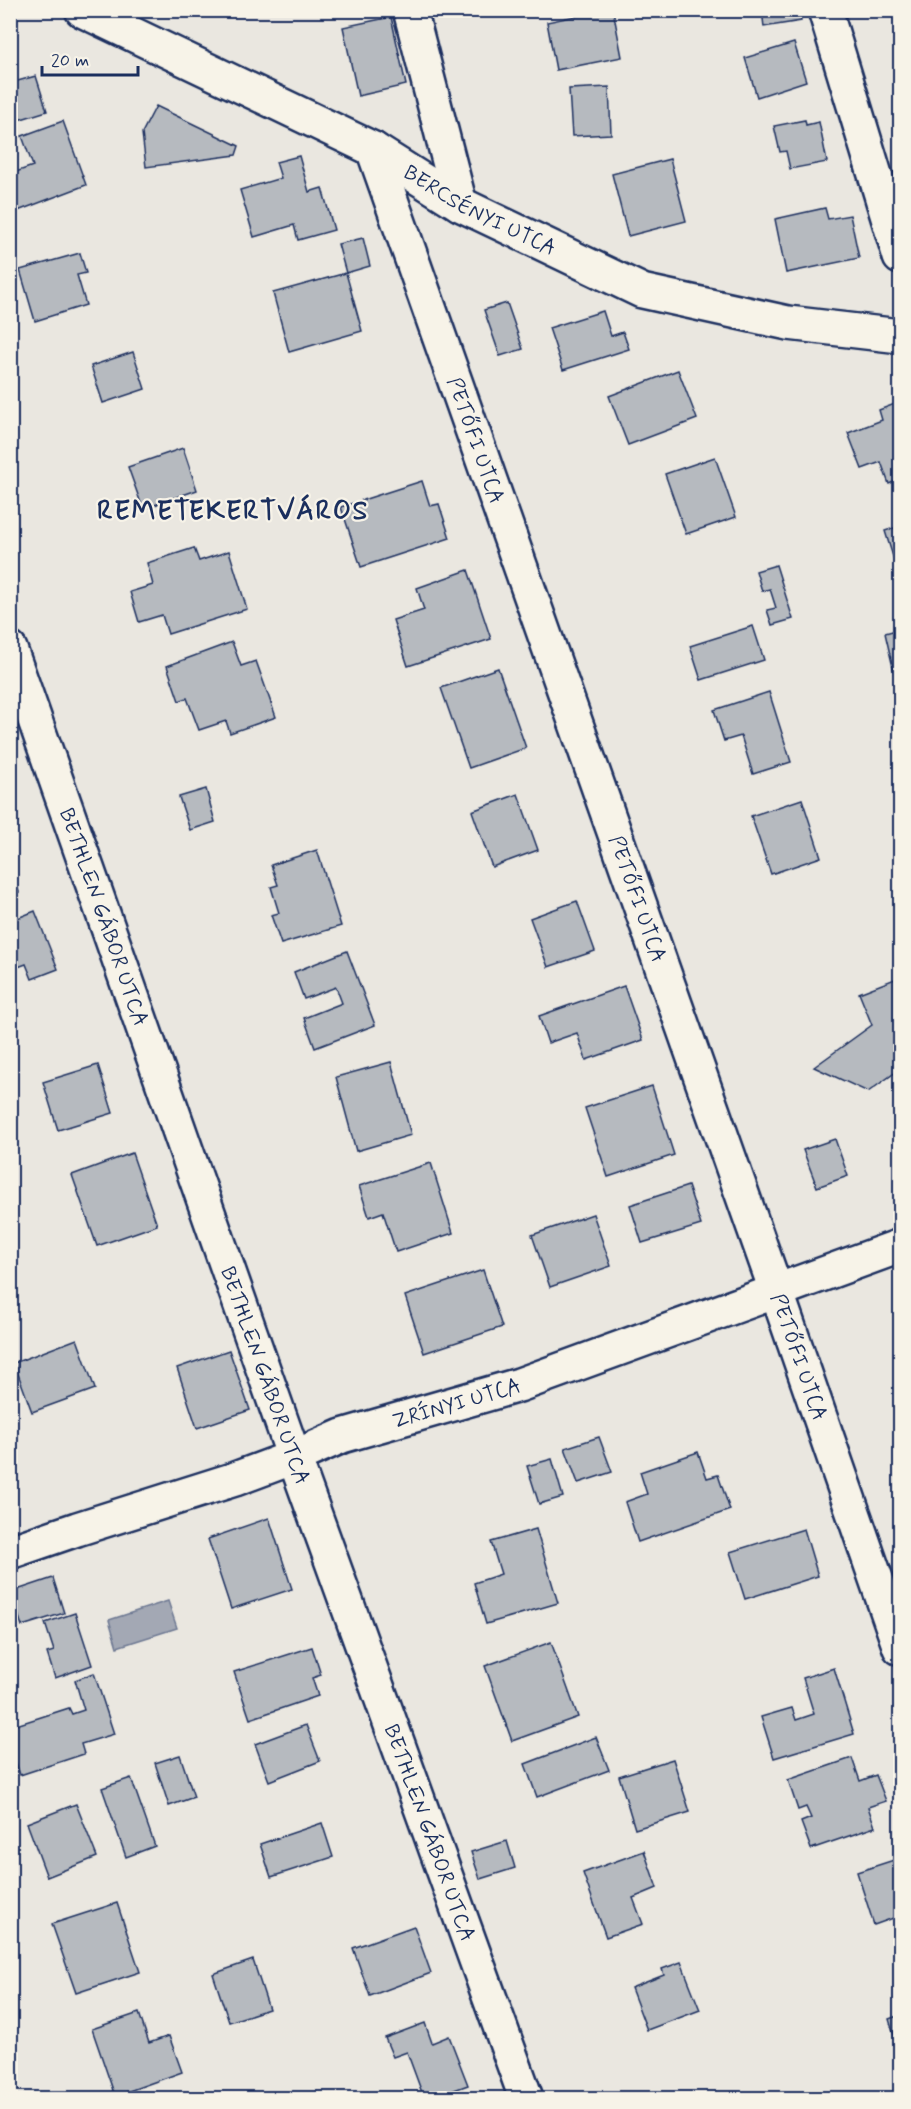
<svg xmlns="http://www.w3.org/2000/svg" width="911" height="2109" viewBox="0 0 911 2109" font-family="Mynerve,sans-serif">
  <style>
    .water { fill: #a3a8b4; stroke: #6d7892; stroke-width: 1.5 }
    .building { fill: #b6babf; stroke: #1b2f5e; stroke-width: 1.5 }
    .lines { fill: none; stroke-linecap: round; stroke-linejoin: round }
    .minor-casing { stroke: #1b2f5e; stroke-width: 38 }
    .minor { stroke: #f7f3e8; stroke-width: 33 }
    .labels { text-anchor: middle; stroke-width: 4.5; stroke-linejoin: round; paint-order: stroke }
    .street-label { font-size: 21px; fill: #1b2f5e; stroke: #f7f3e8 }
    .district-label { font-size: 27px; font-weight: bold; letter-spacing: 1.5px; fill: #1b2f5e; stroke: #f7f3e8 }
  </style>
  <rect width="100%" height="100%" fill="#eae7e0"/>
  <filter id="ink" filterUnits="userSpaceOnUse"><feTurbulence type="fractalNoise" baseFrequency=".0167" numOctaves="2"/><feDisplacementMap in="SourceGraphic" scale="12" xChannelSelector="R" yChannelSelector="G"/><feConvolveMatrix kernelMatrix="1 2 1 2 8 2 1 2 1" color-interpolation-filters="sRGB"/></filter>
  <g filter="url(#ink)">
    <polygon class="water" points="168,1601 177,1628 117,1647 109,1620"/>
    <g class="building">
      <polygon points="604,10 613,10 622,57 556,70 547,22"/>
      <polygon points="762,10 800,10 801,21 764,27"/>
      <polygon points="391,17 406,85 358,96 343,27"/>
      <polygon points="794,43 806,81 757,97 745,58"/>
      <polygon points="36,76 47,111 18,120 14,104 10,105 10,83"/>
      <polygon points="609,87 611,134 572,136 569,89"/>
      <polygon points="156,106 239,146 236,155 146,167 142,133"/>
      <polygon points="805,120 806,125 819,122 827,162 790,169 786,151 780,152 774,126"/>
      <polygon points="63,121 86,185 15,212 10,200 10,174 33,166 22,136"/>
      <polygon points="299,156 309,192 322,188 334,230 298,240 294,225 254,237 240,190 281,178 276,162"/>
      <polygon points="670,159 686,221 628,236 612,174"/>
      <polygon points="825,208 828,219 850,215 859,258 786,273 775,219"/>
      <polygon points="363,238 370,266 346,273 338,244"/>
      <polygon points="80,253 86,273 77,275 86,305 35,321 20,270"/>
      <polygon points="346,273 362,331 289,352 273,293"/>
      <polygon points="507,303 523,349 500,356 484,310"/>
      <polygon points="603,311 611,336 623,332 629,349 563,370 549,328"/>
      <polygon points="133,352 145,389 103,403 91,366"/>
      <polygon points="678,370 697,419 628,445 609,396"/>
      <polygon points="900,402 900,479 889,484 881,462 862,469 848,433 882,420 879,410"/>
      <polygon points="183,448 197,490 143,509 128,467"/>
      <polygon points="715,457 736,517 686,534 665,474"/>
      <polygon points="422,481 430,506 439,504 450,538 361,567 341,507"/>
      <polygon points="900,526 900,579 885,531"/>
      <polygon points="194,548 199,561 229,551 247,609 168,634 162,615 139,622 130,592 153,585 147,563"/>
      <polygon points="776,565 793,619 772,625 767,610 776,608 770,589 762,591 756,571"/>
      <polygon points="468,570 491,639 408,666 393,620 424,610 417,588"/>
      <polygon points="753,626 764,660 701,680 690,646"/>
      <polygon points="900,629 900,675 895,676 885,633"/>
      <polygon points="232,642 241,666 256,661 276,717 230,733 226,721 199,730 187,698 179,701 167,666"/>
      <polygon points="498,668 526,748 469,768 441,688"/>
      <polygon points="769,692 791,762 753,774 741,736 724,741 714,710"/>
      <polygon points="206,789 215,822 190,830 179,797"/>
      <polygon points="518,794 538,850 492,867 472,811"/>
      <polygon points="10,798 18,822 10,825"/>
      <polygon points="802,799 821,857 771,874 751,816"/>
      <polygon points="317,850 341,926 281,944 271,915 279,913 271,887 278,885 271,865"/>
      <polygon points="10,869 19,892 10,895"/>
      <polygon points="577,901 595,951 548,967 530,918"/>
      <polygon points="35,911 58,969 32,979 26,964 10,970 10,921"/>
      <polygon points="347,951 375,1025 315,1048 304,1018 342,1003 336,987 304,999 294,972"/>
      <polygon points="900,977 900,1069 868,1092 814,1067 872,1025 859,993"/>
      <polygon points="624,986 643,1040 586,1060 577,1033 548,1043 539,1016"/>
      <polygon points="391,1062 411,1135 356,1151 336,1077"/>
      <polygon points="98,1065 113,1113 58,1130 43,1082"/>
      <polygon points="652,1086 674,1155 608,1177 585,1108"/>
      <polygon points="835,1139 848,1176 817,1187 803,1150"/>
      <polygon points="132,1153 157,1225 97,1246 72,1175"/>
      <polygon points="431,1163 453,1233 396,1252 383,1212 369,1217 359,1186"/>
      <polygon points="688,1186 701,1225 642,1243 630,1205"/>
      <polygon points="593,1214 611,1266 550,1287 532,1235"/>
      <polygon points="483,1270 502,1327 424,1353 405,1296"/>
      <polygon points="77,1339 95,1389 32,1412 14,1363"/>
      <polygon points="229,1350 250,1410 197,1428 177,1368"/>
      <polygon points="599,1437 612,1472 578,1483 565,1448"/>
      <polygon points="698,1452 707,1478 718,1475 730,1510 638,1542 625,1502 647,1494 640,1472"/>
      <polygon points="552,1459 563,1497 539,1504 527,1466"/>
      <polygon points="269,1518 292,1589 231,1609 208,1539"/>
      <polygon points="536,1529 558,1603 486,1624 474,1583 501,1574 491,1542"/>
      <polygon points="804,1529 818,1576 745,1599 730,1552"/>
      <polygon points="53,1578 64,1613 22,1626 11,1592"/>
      <polygon points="75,1613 92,1665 55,1678 47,1653 54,1651 45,1623"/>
      <polygon points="551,1642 578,1717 512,1741 485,1666"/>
      <polygon points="312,1647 321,1675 312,1678 318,1696 250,1719 234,1672"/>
      <polygon points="834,1668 854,1734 774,1758 761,1717 792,1708 796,1720 814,1714 803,1678"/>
      <polygon points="94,1673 114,1734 81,1744 84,1754 20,1775 10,1744 10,1727 69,1708 72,1714 84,1710 75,1680"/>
      <polygon points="306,1725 320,1761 269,1781 255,1744"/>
      <polygon points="596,1737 609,1770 537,1797 525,1764"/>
      <polygon points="180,1755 194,1797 169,1806 155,1763"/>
      <polygon points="852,1758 860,1781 876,1775 886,1801 868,1807 875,1827 811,1849 801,1822 811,1818 806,1807 798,1810 788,1780"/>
      <polygon points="673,1759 690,1812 635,1829 619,1776"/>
      <polygon points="131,1778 155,1846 126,1857 102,1788"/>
      <polygon points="76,1804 97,1857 47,1877 27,1823"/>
      <polygon points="322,1823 333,1857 271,1877 260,1844"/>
      <polygon points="507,1841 515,1868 480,1879 471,1852"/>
      <polygon points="644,1851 657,1888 633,1898 643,1924 606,1937 583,1873"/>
      <polygon points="900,1858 900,1920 899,1916 874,1925 857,1872"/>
      <polygon points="117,1903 140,1972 76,1993 52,1924"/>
      <polygon points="414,1926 431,1973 370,1996 353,1948"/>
      <polygon points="253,1960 269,2009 229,2022 213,1974"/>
      <polygon points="681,1962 700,2010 647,2030 631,1988 664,1975 662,1969"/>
      <polygon points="139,2013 149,2043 169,2036 182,2072 115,2096 92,2029"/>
      <polygon points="900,2015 900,2055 889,2019"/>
      <polygon points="425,2023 432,2043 449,2036 468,2085 432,2098 424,2098 407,2052 393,2057 385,2038"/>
    </g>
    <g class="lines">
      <defs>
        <g id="minor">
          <path id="s1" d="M82 10 373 149 460 204 642 291 788 323 900 336"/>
          <polyline points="410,10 460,204"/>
          <polyline points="825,10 900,257"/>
          <path id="s2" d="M373 149 777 1293 900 1648"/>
          <path id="s3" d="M10 649 294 1457 526 2098"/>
          <path id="s4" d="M10 1552 77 1529 235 1479 294 1457 342 1436 519 1385 900 1246"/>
        </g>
      </defs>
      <use href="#minor" class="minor-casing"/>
      <use href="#minor" class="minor"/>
    </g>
  </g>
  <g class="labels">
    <g class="street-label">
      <text dy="7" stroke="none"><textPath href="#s1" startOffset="446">BERCSÉNYI UTCA</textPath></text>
      <text dy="7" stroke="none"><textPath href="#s2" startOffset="309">PETŐFI UTCA</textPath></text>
      <text dy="7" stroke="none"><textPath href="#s2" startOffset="795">PETŐFI UTCA</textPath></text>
      <text dy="7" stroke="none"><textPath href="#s3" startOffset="284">BETHLEN GÁBOR UTCA</textPath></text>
      <text dy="7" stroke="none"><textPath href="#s2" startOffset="1281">PETŐFI UTCA</textPath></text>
      <text dy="7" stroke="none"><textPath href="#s3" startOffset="770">BETHLEN GÁBOR UTCA</textPath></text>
      <text dy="7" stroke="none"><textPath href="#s4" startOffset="471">ZRÍNYI UTCA</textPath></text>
      <text dy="7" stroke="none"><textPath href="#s3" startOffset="1256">BETHLEN GÁBOR UTCA</textPath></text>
    </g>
    <g class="district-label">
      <text x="233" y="519">REMETEKERTVÁROS</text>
    </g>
  </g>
  <rect width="911" height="2109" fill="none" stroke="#f7f3e8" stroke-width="36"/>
  <rect x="18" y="18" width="875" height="2073" fill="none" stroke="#1b2f5e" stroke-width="2" filter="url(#ink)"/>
  <path d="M42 66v9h96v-9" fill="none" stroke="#1b2f5e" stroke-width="3"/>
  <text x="51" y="66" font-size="18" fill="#1b2f5e" stroke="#f7f3e8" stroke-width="4.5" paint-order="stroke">20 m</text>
</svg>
